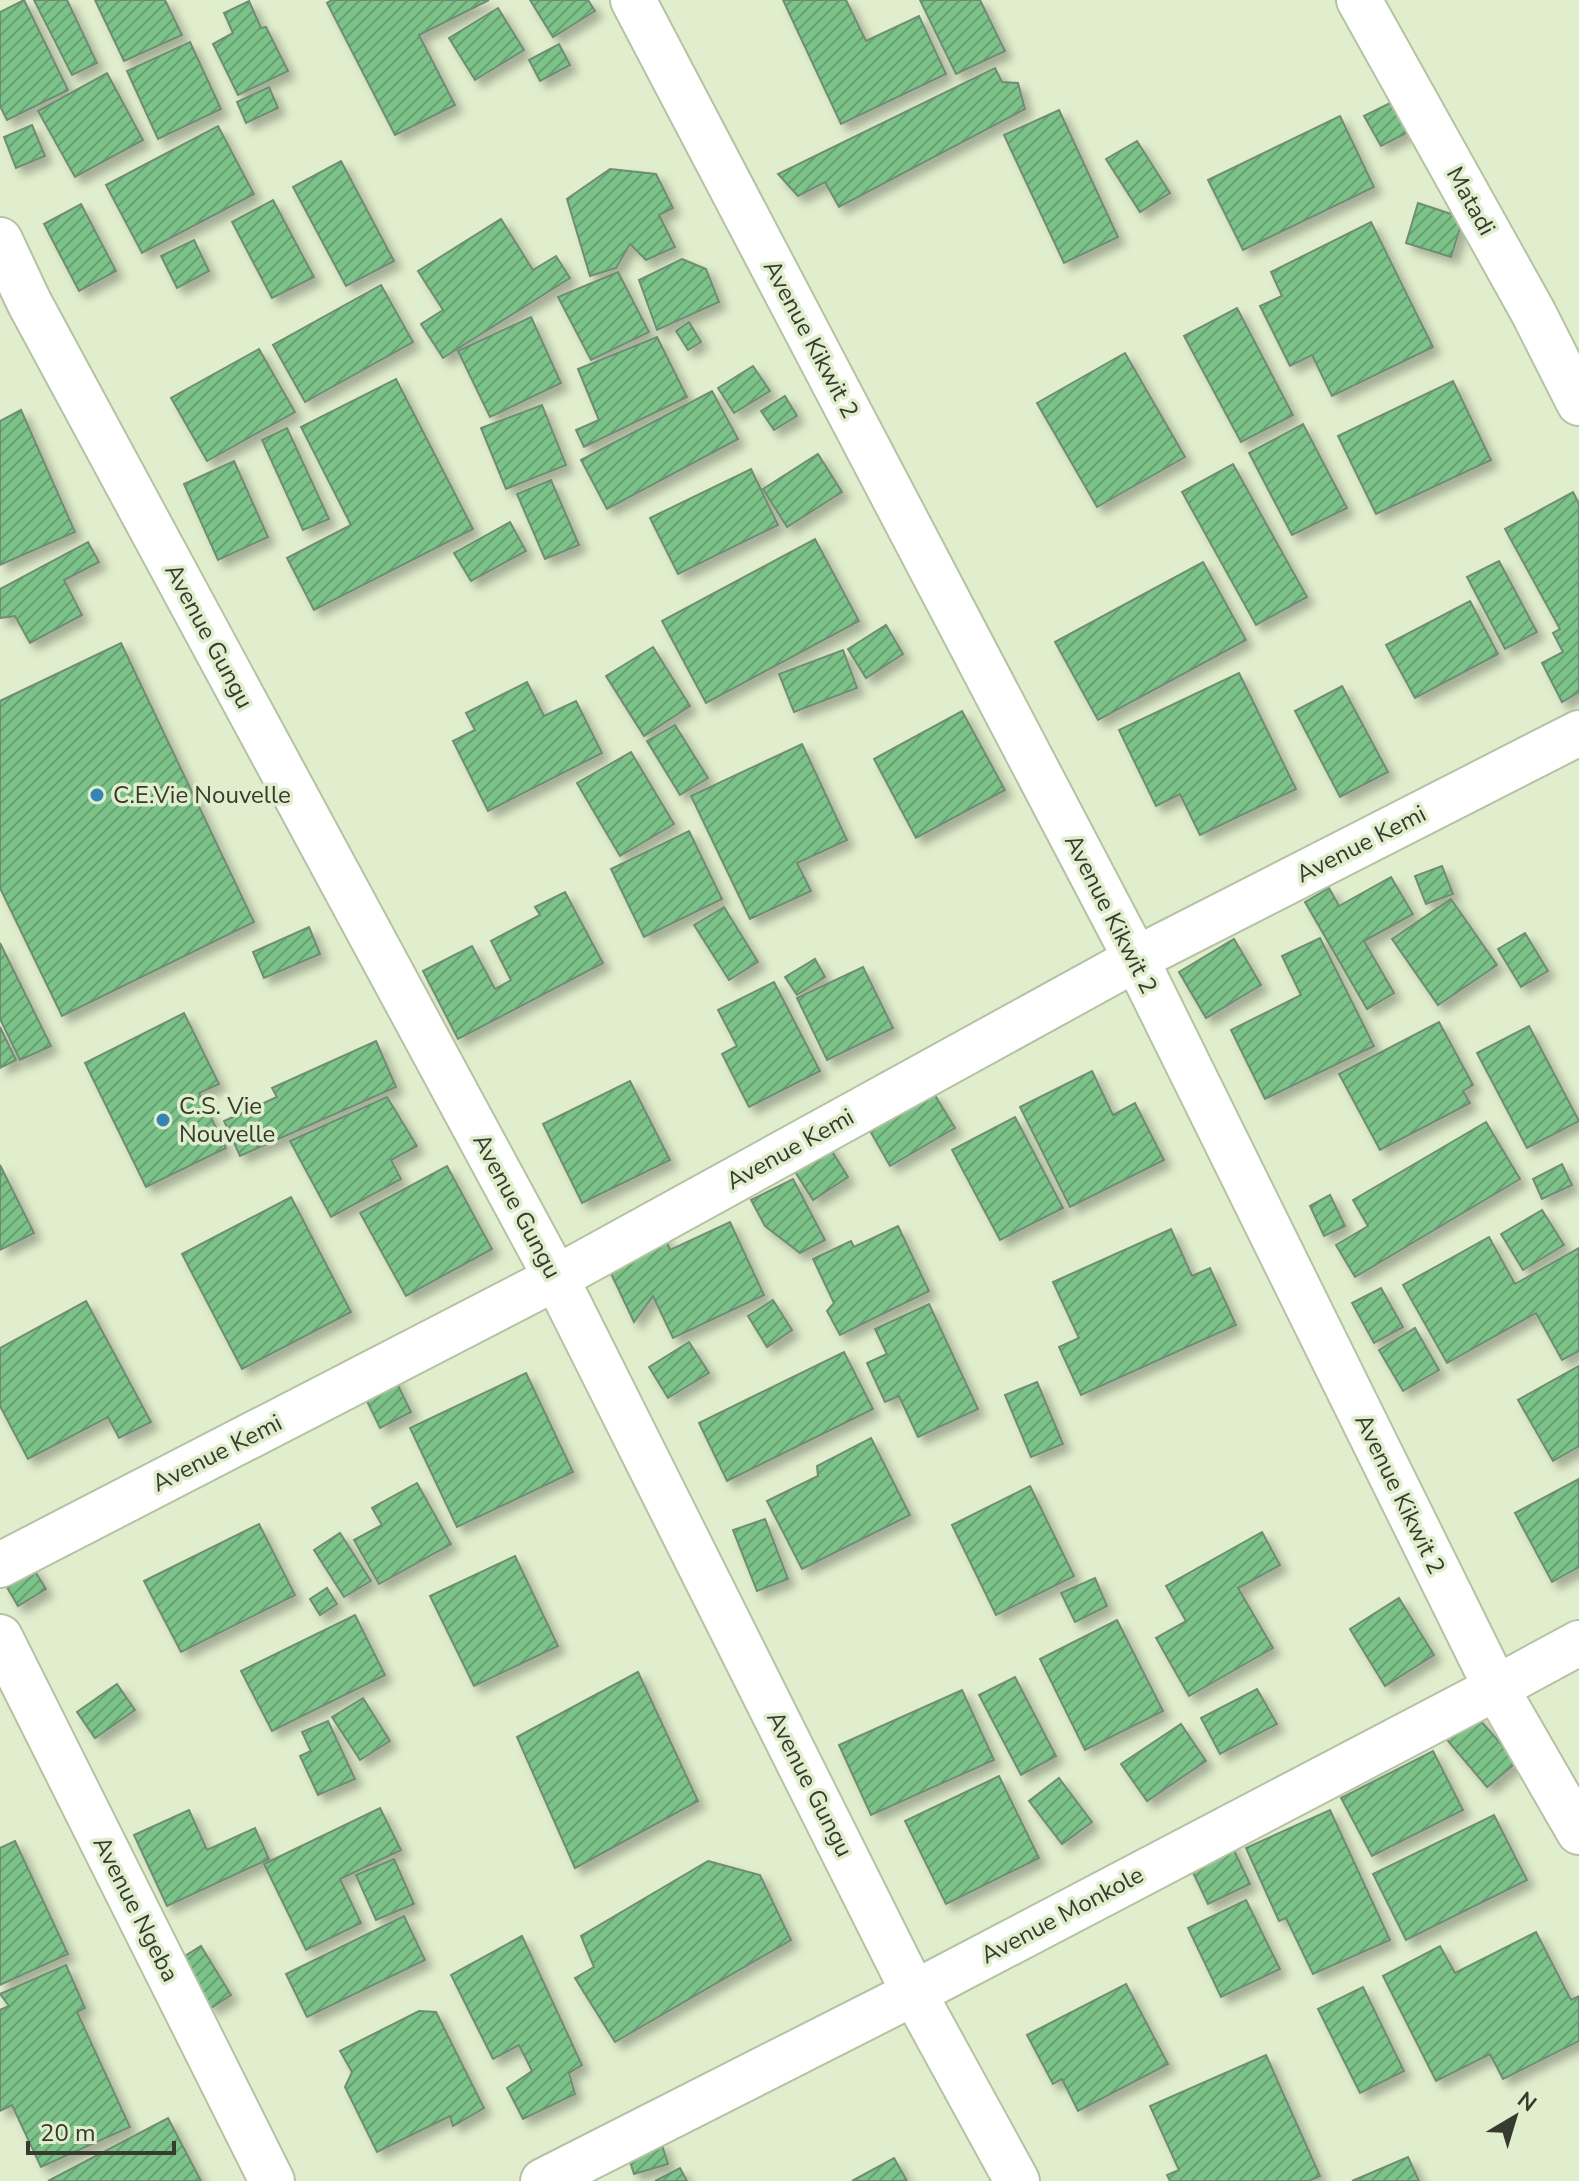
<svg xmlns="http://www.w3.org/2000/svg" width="1579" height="2181" viewBox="0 0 1579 2181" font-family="'Nunito Sans',sans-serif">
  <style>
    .building { fill: url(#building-hatch); stroke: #718c75; stroke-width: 2; filter: url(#shadow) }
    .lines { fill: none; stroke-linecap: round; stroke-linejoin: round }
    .minor-casing { stroke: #b5c2a3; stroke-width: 48 }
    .minor { stroke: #fff; stroke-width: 44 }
    .poi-dot { fill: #3683b6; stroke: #e1eecd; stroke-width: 3 }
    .labels { text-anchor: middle; stroke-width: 7; stroke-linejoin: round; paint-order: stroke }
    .street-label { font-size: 24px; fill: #363b2e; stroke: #e1eecd }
    .poi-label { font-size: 24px; fill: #363b2e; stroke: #e1eecd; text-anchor: start }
  </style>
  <defs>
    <pattern id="building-hatch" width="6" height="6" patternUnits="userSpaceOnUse" patternTransform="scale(2)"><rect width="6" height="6" fill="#7cc389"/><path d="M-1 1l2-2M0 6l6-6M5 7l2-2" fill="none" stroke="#66a070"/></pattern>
    <filter id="shadow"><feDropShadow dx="7" dy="7" stdDeviation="4" flood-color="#0004"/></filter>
  </defs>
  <rect width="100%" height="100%" fill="#e1eecd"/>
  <g class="building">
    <polygon points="24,0 68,90 7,120 0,106 0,12"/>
    <polygon points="34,0 67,0 97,63 72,75"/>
    <polygon points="95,0 165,0 182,35 124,61"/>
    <polygon points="332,0 489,0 419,35 455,105 395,135 327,3"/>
    <polygon points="530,0 588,0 595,11 553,37"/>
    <polygon points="783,0 846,0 866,41 919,16 946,74 841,124"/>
    <polygon points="920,0 980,0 1005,51 956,74"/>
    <polygon points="249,1 261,28 266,27 288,71 238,95 213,44 233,33 224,13"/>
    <polygon points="498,8 524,50 475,80 449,38"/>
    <polygon points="190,42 221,109 158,139 127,71"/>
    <polygon points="559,44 570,65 540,81 529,60"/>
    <polygon points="995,68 1002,82 1018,83 1025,109 839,207 825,182 798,196 778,174"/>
    <polygon points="107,73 143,140 75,177 38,111"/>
    <polygon points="269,87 278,108 246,123 237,102"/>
    <polygon points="1394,101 1410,131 1381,146 1364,116"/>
    <polygon points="1059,110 1118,237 1064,263 1004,135"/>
    <polygon points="1340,116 1374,187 1243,250 1208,180"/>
    <polygon points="32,125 45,156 16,168 4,137"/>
    <polygon points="218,126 254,194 142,253 106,185"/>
    <polygon points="1137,141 1170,193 1140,212 1106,159"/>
    <polygon points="341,161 394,261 346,286 293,187"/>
    <polygon points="610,169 656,174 673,208 659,215 675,247 646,260 630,244 616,268 590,276 567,199"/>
    <polygon points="273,200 314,277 272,298 232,222"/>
    <polygon points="1418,203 1463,218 1451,257 1406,243"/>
    <polygon points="81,204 116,271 79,291 44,224"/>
    <polygon points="501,219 533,270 556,256 570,278 443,358 421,324 443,310 418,271"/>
    <polygon points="1371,222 1433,347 1332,396 1312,355 1290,366 1260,306 1282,296 1271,272"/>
    <polygon points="194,240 209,271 177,288 161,256"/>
    <polygon points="682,259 706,269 719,302 657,330 639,280"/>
    <polygon points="618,272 649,332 591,360 558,297"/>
    <polygon points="381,285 413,342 305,402 273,345"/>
    <polygon points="1237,308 1293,415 1241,442 1184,336"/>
    <polygon points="531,317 561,383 490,417 458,351"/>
    <polygon points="689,322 701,342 688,350 676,331"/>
    <polygon points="657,337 687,397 584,447 576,430 599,420 578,369"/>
    <polygon points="259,349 295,412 207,461 171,398"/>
    <polygon points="1125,353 1185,457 1097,507 1037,403"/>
    <polygon points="753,366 770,391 734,413 718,388"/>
    <polygon points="396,379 473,529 314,610 287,558 351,525 301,427"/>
    <polygon points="1453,381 1491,460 1376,514 1338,436"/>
    <polygon points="712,391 738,439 607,509 581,460"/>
    <polygon points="785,396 797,416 774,430 761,411"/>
    <polygon points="542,405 566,465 506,489 481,428"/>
    <polygon points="21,410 75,532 0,565 0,421"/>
    <polygon points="1303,424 1347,508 1292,535 1249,453"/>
    <polygon points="287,428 329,519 303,530 262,440"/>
    <polygon points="818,454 842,492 787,527 763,489"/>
    <polygon points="234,461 268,537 218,560 184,484"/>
    <polygon points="1233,464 1307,597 1256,625 1182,492"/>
    <polygon points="751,469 778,525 678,574 650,518"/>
    <polygon points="551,480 579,545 545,559 517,494"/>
    <polygon points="1573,492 1579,504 1579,692 1562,702 1542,663 1563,652 1553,633 1560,629 1505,529"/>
    <polygon points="510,522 526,551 471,581 454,553"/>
    <polygon points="815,539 859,621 706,703 662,621"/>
    <polygon points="88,542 99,562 64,580 82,615 30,643 15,616 0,618 0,589"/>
    <polygon points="1499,561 1537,632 1505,649 1467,577"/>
    <polygon points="1203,562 1246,640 1098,720 1055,642"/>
    <polygon points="1470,601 1498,654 1415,698 1386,645"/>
    <polygon points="886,625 903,654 866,678 848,649"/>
    <polygon points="121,643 254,922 62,1016 0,888 0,701"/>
    <polygon points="653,647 690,706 644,736 606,676"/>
    <polygon points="843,650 857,688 794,712 779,674"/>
    <polygon points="1239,673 1296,789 1200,835 1180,794 1156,806 1119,730"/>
    <polygon points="527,682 544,716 576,701 602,753 488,811 453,741 475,730 466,713"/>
    <polygon points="1342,686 1388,772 1340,797 1295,711"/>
    <polygon points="962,711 1005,790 916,838 874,759"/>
    <polygon points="675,725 708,778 680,795 647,741"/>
    <polygon points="802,744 847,840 797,863 811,891 750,919 691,796"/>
    <polygon points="631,752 674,824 620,856 577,783"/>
    <polygon points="689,831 722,899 644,937 611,869"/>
    <polygon points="1442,866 1453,894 1426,904 1415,876"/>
    <polygon points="1391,877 1413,914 1364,941 1394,993 1367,1009 1305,902 1329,888 1339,906"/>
    <polygon points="565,892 603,963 458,1039 423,971 472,946 495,989 511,980 491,941 540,915 535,907"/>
    <polygon points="1451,899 1497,965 1438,1005 1392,939"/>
    <polygon points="724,907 758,962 729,980 694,925"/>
    <polygon points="309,927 320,954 264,978 253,952"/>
    <polygon points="1525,933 1548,971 1521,987 1498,949"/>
    <polygon points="1320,938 1374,1046 1265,1099 1231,1030 1301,995 1282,956"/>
    <polygon points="1234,939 1261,985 1206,1018 1179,972"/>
    <polygon points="0,943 51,1046 20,1060 0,1019"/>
    <polygon points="815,959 825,977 797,995 785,977"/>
    <polygon points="863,967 893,1028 827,1060 797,998"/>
    <polygon points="774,982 820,1071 749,1107 722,1054 737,1046 718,1010"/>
    <polygon points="184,1013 219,1084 199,1093 226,1148 146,1187 85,1063"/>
    <polygon points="1439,1022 1473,1085 1463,1091 1470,1103 1380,1150 1339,1074"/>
    <polygon points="1529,1026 1579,1121 1527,1148 1477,1053"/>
    <polygon points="0,1027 16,1060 0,1068"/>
    <polygon points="376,1041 396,1087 240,1156 224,1121 277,1097 272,1088"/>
    <polygon points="1092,1071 1113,1115 1135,1103 1164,1160 1070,1207 1020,1107"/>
    <polygon points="630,1081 670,1160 582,1203 543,1124"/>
    <polygon points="933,1092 955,1128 890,1166 869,1129"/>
    <polygon points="387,1097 417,1146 391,1160 401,1179 331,1217 290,1141"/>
    <polygon points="1015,1117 1063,1208 1000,1240 952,1150"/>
    <polygon points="1486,1122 1520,1179 1355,1277 1336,1245 1368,1226 1353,1200"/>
    <polygon points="825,1140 848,1177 813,1200 789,1162"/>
    <polygon points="1562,1164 1572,1185 1542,1199 1533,1179"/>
    <polygon points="0,1165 34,1233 0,1250"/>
    <polygon points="447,1166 492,1249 406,1296 360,1213"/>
    <polygon points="793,1179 825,1240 800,1253 765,1226 751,1200"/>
    <polygon points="1330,1195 1345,1226 1324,1236 1310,1206"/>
    <polygon points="291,1197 351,1312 242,1369 182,1254"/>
    <polygon points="1542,1210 1564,1245 1523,1270 1501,1234"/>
    <polygon points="730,1222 764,1295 673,1338 653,1296 634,1322 605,1261 663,1233 670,1250"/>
    <polygon points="898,1226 929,1291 840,1335 827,1311 834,1303 813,1259 851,1241 854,1247"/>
    <polygon points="1171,1229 1192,1276 1210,1268 1236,1325 1081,1395 1059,1347 1079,1338 1053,1282"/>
    <polygon points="1489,1237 1515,1284 1579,1248 1579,1351 1562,1360 1536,1313 1447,1363 1403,1285"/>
    <polygon points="1381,1288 1403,1327 1374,1343 1352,1303"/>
    <polygon points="773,1300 792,1330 767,1347 748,1316"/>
    <polygon points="86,1301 151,1422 119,1438 108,1417 28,1459 0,1406 0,1348"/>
    <polygon points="929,1304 978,1409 918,1437 899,1396 885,1402 867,1363 887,1354 875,1329"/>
    <polygon points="1415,1328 1439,1370 1403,1391 1379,1350"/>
    <polygon points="689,1342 709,1373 668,1398 649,1367"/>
    <polygon points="844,1352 873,1409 727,1481 699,1423"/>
    <polygon points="1579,1366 1579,1446 1553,1461 1518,1400"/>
    <polygon points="392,1373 411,1412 380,1428 361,1389"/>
    <polygon points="526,1373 573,1472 457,1527 410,1428"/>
    <polygon points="1037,1382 1063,1444 1031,1457 1005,1395"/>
    <polygon points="871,1438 910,1515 802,1569 767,1501 818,1476 817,1466"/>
    <polygon points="1579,1479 1579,1567 1552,1582 1515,1513"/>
    <polygon points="417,1483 451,1544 379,1584 354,1540 382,1525 372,1508"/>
    <polygon points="1030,1486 1074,1576 996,1615 952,1525"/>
    <polygon points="765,1519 788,1579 757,1591 733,1530"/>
    <polygon points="259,1524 295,1595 181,1652 144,1581"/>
    <polygon points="1262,1532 1280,1565 1238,1588 1273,1648 1189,1696 1156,1638 1186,1621 1166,1586"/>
    <polygon points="340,1533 371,1581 344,1597 314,1550"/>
    <polygon points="515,1556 558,1646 474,1686 430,1596"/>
    <polygon points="31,1565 46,1589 18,1606 4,1582"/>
    <polygon points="1095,1578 1107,1606 1075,1622 1061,1593"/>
    <polygon points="327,1588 337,1604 320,1615 310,1599"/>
    <polygon points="1399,1598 1434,1655 1385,1686 1350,1629"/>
    <polygon points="355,1615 385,1675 272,1731 241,1671"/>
    <polygon points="1117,1620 1163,1711 1085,1750 1040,1659"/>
    <polygon points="638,1672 698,1801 575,1868 517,1737"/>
    <polygon points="1015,1677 1056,1756 1021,1775 979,1695"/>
    <polygon points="117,1684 135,1710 95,1738 77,1712"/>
    <polygon points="1257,1689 1277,1724 1220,1754 1201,1718"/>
    <polygon points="962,1690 994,1760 871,1815 839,1745"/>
    <polygon points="363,1698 390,1741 360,1760 332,1717"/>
    <polygon points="1471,1710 1517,1762 1487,1787 1443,1735"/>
    <polygon points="328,1721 355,1779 318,1795 300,1756 311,1751 302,1732"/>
    <polygon points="1181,1724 1206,1761 1147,1801 1121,1764"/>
    <polygon points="1433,1751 1463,1810 1372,1856 1341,1798"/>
    <polygon points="999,1776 1039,1858 946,1904 905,1821"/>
    <polygon points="1059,1778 1092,1822 1062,1844 1029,1801"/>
    <polygon points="380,1808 401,1850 340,1879 361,1923 306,1950 264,1864"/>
    <polygon points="189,1810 207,1850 255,1828 269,1859 167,1906 134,1835"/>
    <polygon points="1330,1810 1390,1940 1313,1974 1286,1918 1279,1921 1246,1848"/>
    <polygon points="1494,1815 1527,1880 1406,1940 1373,1874"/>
    <polygon points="1228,1838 1250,1884 1208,1904 1186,1858"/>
    <polygon points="15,1841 68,1954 0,1985 0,1848"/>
    <polygon points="394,1859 414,1904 376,1920 356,1875"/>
    <polygon points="708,1861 760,1875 791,1940 615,2042 575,1978 594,1967 581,1936"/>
    <polygon points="1246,1900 1280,1969 1221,1997 1188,1928"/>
    <polygon points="404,1916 425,1960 307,2017 286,1974"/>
    <polygon points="1536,1932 1571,2000 1579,1996 1579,2041 1503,2079 1490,2054 1436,2081 1383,1976 1440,1946 1455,1973"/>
    <polygon points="522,1936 582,2065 569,2073 575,2094 523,2119 507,2088 532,2071 519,2045 493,2059 451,1975"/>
    <polygon points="201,1946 231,1995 211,2008 180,1959"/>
    <polygon points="66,1965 85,2008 77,2012 130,2127 41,2167 12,2105 0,2111 0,2010 9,2006 0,1994"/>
    <polygon points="1126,1984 1168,2064 1078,2111 1062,2079 1053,2084 1027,2035"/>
    <polygon points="1363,1987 1404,2071 1360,2093 1318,2009"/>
    <polygon points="419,2011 436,2012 484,2108 453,2126 450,2116 377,2152 345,2087 352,2072 340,2051"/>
    <polygon points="1266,2055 1320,2176 1309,2181 1170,2181 1167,2175 1179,2170 1150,2106"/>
    <polygon points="168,2118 201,2181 48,2181"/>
    <polygon points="661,2142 668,2164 634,2174 627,2152"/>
    <polygon points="1408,2157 1419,2181 1352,2181"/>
    <polygon points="894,2158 907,2181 852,2181"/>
    <polygon points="680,2168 687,2181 655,2181"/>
  </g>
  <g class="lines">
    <defs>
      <g id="minor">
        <polyline points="633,0 1136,959 1496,1688 1579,1832"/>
        <polyline points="1359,0 1533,312 1579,403"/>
        <polyline points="0,240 29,302 556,1278 914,1993 1017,2181"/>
        <polyline points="0,1565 556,1278 1136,959 1579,733"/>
        <polyline points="0,1637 272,2181"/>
        <polyline points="543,2181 914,1993 1496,1688 1579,1643"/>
      </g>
    </defs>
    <use href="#minor" class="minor-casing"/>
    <use href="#minor" class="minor"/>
  </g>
  <g class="poi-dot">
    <circle cx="97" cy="795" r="8"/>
    <circle cx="163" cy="1120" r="8"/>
  </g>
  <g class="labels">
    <g class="street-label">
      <text transform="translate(1471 201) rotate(61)" y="8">Matadi</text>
      <text transform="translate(811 339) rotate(62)" y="8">Avenue Kikwit 2</text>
      <text transform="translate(209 636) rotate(62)" y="8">Avenue Gungu</text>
      <text transform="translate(1361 844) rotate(-27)" y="8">Avenue Kemi</text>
      <text transform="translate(1111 914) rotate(63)" y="8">Avenue Kikwit 2</text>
      <text transform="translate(790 1149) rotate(-29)" y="8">Avenue Kemi</text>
      <text transform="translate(517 1206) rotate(62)" y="8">Avenue Gungu</text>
      <text transform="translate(217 1453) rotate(-27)" y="8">Avenue Kemi</text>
      <text transform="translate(1400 1494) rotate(64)" y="8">Avenue Kikwit 2</text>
      <text transform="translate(810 1784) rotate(63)" y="8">Avenue Gungu</text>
      <text transform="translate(136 1909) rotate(63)" y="8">Avenue Ngeba</text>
      <text transform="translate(1062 1915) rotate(-28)" y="8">Avenue Monkole</text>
    </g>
    <g class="poi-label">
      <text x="113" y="803">C.E.Vie Nouvelle</text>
      <text x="179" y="1114">C.S. Vie<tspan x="179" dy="28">Nouvelle</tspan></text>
    </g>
  </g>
  <g transform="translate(1515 2117) rotate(38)" stroke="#e1eecd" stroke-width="6" paint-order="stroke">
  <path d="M0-6L14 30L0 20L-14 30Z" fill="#363b2e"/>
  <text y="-12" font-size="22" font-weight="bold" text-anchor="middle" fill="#363b2e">N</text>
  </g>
  <path d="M28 2141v12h146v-12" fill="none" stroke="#363b2e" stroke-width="4"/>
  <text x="40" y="2141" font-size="24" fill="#363b2e" stroke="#e1eecd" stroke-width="6" paint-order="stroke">20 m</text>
</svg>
